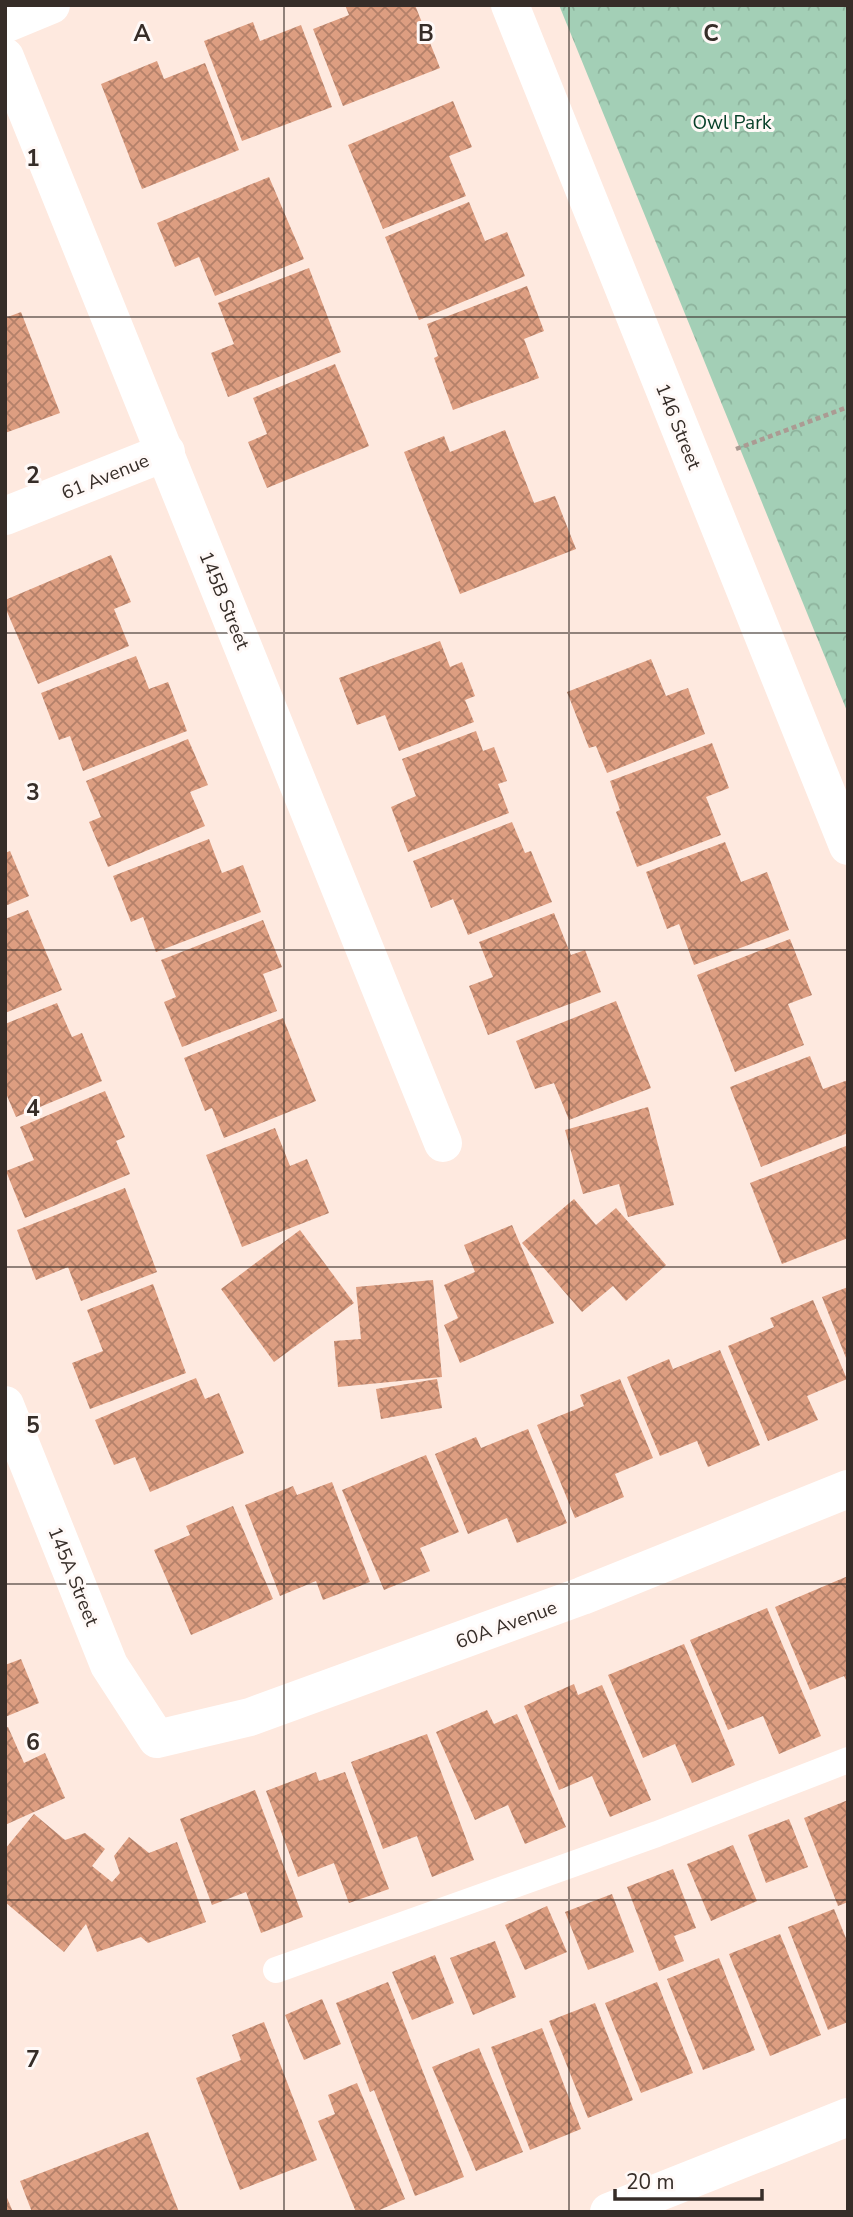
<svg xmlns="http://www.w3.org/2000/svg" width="853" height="2217" viewBox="0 0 853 2217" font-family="'Nunito Sans',sans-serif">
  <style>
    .park { fill: url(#park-crowns) }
    .building { fill: url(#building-cross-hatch) }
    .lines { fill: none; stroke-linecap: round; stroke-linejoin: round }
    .path { stroke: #ab9b93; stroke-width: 4.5; stroke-dasharray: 5 3.5; stroke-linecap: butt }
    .lane { stroke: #fff; stroke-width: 26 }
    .street { stroke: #fff; stroke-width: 38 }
    .secondary { stroke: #fff; stroke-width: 38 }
    .grid { fill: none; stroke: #362d28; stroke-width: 2; stroke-opacity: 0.55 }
    .labels { text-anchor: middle; stroke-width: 6; stroke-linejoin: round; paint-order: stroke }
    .park-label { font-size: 19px; fill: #074029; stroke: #fff9f7 }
    .street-label { font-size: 19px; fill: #362d28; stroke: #fff9f7 }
    .grid-label { font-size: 23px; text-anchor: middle; font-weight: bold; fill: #362d28; stroke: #fff9f7; stroke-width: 6; stroke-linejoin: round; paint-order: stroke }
  </style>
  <defs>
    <pattern id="park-crowns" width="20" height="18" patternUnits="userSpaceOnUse" patternTransform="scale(1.75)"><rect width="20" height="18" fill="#a3cfb6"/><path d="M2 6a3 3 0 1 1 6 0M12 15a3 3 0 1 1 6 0" fill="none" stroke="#8db29c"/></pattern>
    <pattern id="building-cross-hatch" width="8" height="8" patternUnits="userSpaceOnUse" patternTransform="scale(1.75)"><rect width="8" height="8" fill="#dd9e81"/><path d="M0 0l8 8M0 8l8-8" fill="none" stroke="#b4816a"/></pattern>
  </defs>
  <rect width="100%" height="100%" fill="#fee9df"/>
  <polygon class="park" points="559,5 848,5 848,711 847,711"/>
  <g class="building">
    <polygon points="345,5 415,5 440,68 343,106 313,29 349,15"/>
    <polygon points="253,22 260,41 301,25 332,107 242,141 204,41"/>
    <polygon points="157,61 164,79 205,63 239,150 142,189 101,84"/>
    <polygon points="453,101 472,147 449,156 466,196 383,229 348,145"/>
    <polygon points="269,177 304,259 215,296 199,257 175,267 157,223"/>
    <polygon points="469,202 485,241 507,232 525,276 419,320 385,237"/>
    <polygon points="309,268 341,352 228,397 211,353 234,344 218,303"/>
    <polygon points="527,286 544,331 524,339 539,378 453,410 434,358 438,356 427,324"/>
    <polygon points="21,312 60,413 5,433 5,318"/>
    <polygon points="335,364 369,446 267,488 248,442 267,434 253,398"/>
    <polygon points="505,430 534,503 555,496 576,549 460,594 404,452 444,436 450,452"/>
    <polygon points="111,555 131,602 114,609 129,646 38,684 5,607 5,600"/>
    <polygon points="440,641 450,667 462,662 475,696 465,700 474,722 399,751 385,715 357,725 339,678"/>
    <polygon points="136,656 149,689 168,682 187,731 83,771 70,736 59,740 41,693"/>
    <polygon points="651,659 666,696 688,688 705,734 607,773 596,746 589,748 567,692"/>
    <polygon points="476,731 483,751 494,747 507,781 498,784 509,813 408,852 391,807 416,796 402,759"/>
    <polygon points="188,739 208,785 190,792 205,826 108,867 89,822 101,817 86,781"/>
    <polygon points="712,743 729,788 706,797 721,835 637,867 616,812 620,810 610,781"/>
    <polygon points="512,822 525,853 531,851 552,902 468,935 453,899 431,908 413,861"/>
    <polygon points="209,839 222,873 243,865 261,912 156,952 143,917 131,922 113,876"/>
    <polygon points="725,842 741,882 767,872 789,930 694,965 679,924 667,929 646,872"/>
    <polygon points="10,851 29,896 5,906 5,853"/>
    <polygon points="28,910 62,990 5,1013 5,919"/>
    <polygon points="554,913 571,955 585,950 601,992 488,1035 469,986 493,977 479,942"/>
    <polygon points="263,920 282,967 263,974 277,1011 182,1047 164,1002 176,997 161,960"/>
    <polygon points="790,939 812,995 788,1004 804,1045 735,1072 697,975"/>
    <polygon points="616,1001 651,1088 569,1120 554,1083 535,1089 516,1041"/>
    <polygon points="57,1003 72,1037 82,1033 102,1081 16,1117 5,1091 5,1024"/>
    <polygon points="283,1018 316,1101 224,1138 212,1108 205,1111 184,1058"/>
    <polygon points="810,1056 823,1089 848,1080 848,1133 761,1167 730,1087"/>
    <polygon points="105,1091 125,1137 116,1141 130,1174 25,1218 6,1171 34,1160 20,1127"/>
    <polygon points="648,1107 674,1205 628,1217 619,1184 583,1194 565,1130"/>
    <polygon points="275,1128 290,1166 307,1159 329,1213 242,1247 206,1155"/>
    <polygon points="846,1146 848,1151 848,1238 782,1264 750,1183"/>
    <polygon points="125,1188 157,1272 81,1301 68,1267 36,1280 17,1230"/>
    <polygon points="574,1199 596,1225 616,1208 666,1265 626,1301 613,1286 582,1312 522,1243"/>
    <polygon points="512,1225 554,1323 460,1363 444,1325 458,1318 444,1285 475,1272 464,1245"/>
    <polygon points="300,1230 354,1303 274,1362 221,1289"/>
    <polygon points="433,1280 442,1377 338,1387 334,1341 361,1339 356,1287"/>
    <polygon points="153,1284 186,1373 90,1409 72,1363 103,1351 87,1310"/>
    <polygon points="848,1287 848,1363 822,1297"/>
    <polygon points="813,1300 847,1379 807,1396 818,1420 768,1441 728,1346 774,1327 770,1318"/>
    <polygon points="720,1350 760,1445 708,1467 697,1441 660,1456 627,1377 669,1359 673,1369"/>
    <polygon points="196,1378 205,1399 219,1393 244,1453 150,1492 135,1457 114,1465 95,1420"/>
    <polygon points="437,1379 442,1408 381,1419 376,1389"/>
    <polygon points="620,1379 653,1458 615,1474 624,1497 575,1518 537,1425 584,1406 580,1395"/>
    <polygon points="528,1429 567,1523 517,1543 507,1518 468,1534 435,1454 476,1437 481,1448"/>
    <polygon points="426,1455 459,1532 420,1548 430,1571 384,1590 342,1490"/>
    <polygon points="332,1482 370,1582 323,1600 316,1581 280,1596 245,1505 293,1486 297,1495"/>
    <polygon points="233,1506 273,1599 191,1635 154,1550 190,1535 186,1526"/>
    <polygon points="848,1576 848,1684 844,1676 810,1690 775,1607"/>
    <polygon points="767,1608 821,1736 779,1754 763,1716 728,1730 690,1640"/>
    <polygon points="684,1644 735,1765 692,1783 675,1744 643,1758 608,1675"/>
    <polygon points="21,1659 39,1703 5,1717 5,1665"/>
    <polygon points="574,1684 578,1695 602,1685 651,1800 610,1817 592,1776 559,1790 524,1706"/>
    <polygon points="487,1710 494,1724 517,1714 566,1827 525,1844 508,1805 475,1820 436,1732"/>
    <polygon points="8,1727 24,1763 45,1753 65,1798 5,1825 5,1728"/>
    <polygon points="427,1734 474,1860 432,1877 417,1836 383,1849 351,1762"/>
    <polygon points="316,1772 319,1781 345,1772 389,1889 349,1903 334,1863 298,1877 266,1791"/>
    <polygon points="255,1790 303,1917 261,1933 246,1892 212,1905 180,1819"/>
    <polygon points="848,1800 848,1902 838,1906 804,1818"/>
    <polygon points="34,1814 65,1840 85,1833 105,1849 92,1866 112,1882 120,1873 114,1856 129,1837 149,1853 177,1842 206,1922 148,1943 141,1937 97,1952 86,1924 64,1952 5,1902 5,1849"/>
    <polygon points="789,1819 808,1867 766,1883 748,1835"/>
    <polygon points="733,1845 757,1901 711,1921 687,1864"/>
    <polygon points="673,1869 696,1928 674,1936 684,1961 659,1971 627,1887"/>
    <polygon points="612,1894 634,1952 588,1970 565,1912"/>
    <polygon points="547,1906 567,1952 525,1970 505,1925"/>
    <polygon points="834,1909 848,1943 848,2022 828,2030 788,1927"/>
    <polygon points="780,1934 821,2035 770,2056 729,1954"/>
    <polygon points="495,1941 516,1997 473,2015 450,1958"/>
    <polygon points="435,1955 454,2003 412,2020 392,1972"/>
    <polygon points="719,1958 755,2050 703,2070 667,1979"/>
    <polygon points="388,1982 464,2177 415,2196 374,2090 370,2092 336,2003"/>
    <polygon points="657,1982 693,2073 641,2093 605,2003"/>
    <polygon points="322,1999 341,2044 304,2060 285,2015"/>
    <polygon points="595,2003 633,2100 588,2118 549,2021"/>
    <polygon points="264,2022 317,2160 240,2190 196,2078 241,2060 232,2035"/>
    <polygon points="542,2028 581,2129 530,2150 491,2047"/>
    <polygon points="479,2048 523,2152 476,2171 432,2067"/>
    <polygon points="357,2083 405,2199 375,2212 356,2212 318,2121 335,2114 328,2095"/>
    <polygon points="148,2132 179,2212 32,2212 20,2181"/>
    <polygon points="5,2193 13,2212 5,2212"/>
  </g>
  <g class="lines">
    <polyline class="path" points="736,449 848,407"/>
    <polyline class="lane" points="276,1970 657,1834 848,1760"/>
    <g class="street">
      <polyline points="510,5 848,846"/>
      <polyline points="5,24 51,5"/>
      <polyline points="5,57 443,1143"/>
      <polyline points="5,516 166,452"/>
      <polyline points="5,1405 109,1665 157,1739 250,1717 582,1596 848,1489"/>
    </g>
    <polyline class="secondary" points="609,2212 848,2117"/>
  </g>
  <path class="grid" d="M284 5V2212M569 5V2212M5 317H848M5 633H848M5 950H848M5 1267H848M5 1584H848M5 1900H848"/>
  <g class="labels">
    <g class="park-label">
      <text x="732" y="129">Owl Park</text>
    </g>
    <g class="street-label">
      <text transform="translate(679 426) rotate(68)" y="7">146 Street</text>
      <text transform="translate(105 476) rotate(-22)" y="7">61 Avenue</text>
      <text transform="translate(225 600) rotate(68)" y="7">145B Street</text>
      <text transform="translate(74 1576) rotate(68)" y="7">145A Street</text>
      <text transform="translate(506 1624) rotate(-20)" y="7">60A Avenue</text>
    </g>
  </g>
  <g class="grid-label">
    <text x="142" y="41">A</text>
    <text x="426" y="41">B</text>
    <text x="711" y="41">C</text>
    <text x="33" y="166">1</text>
    <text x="33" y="483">2</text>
    <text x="33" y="800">3</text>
    <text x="33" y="1116">4</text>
    <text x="33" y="1433">5</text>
    <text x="33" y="1750">6</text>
    <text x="33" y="2067">7</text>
  </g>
  <rect width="853" height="2217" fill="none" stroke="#362d28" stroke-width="14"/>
  <path d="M615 2189v10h147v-10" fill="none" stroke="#362d28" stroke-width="3.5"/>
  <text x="626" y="2189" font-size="21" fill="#362d28" stroke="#fff9f7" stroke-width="5" paint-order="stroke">20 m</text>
</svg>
